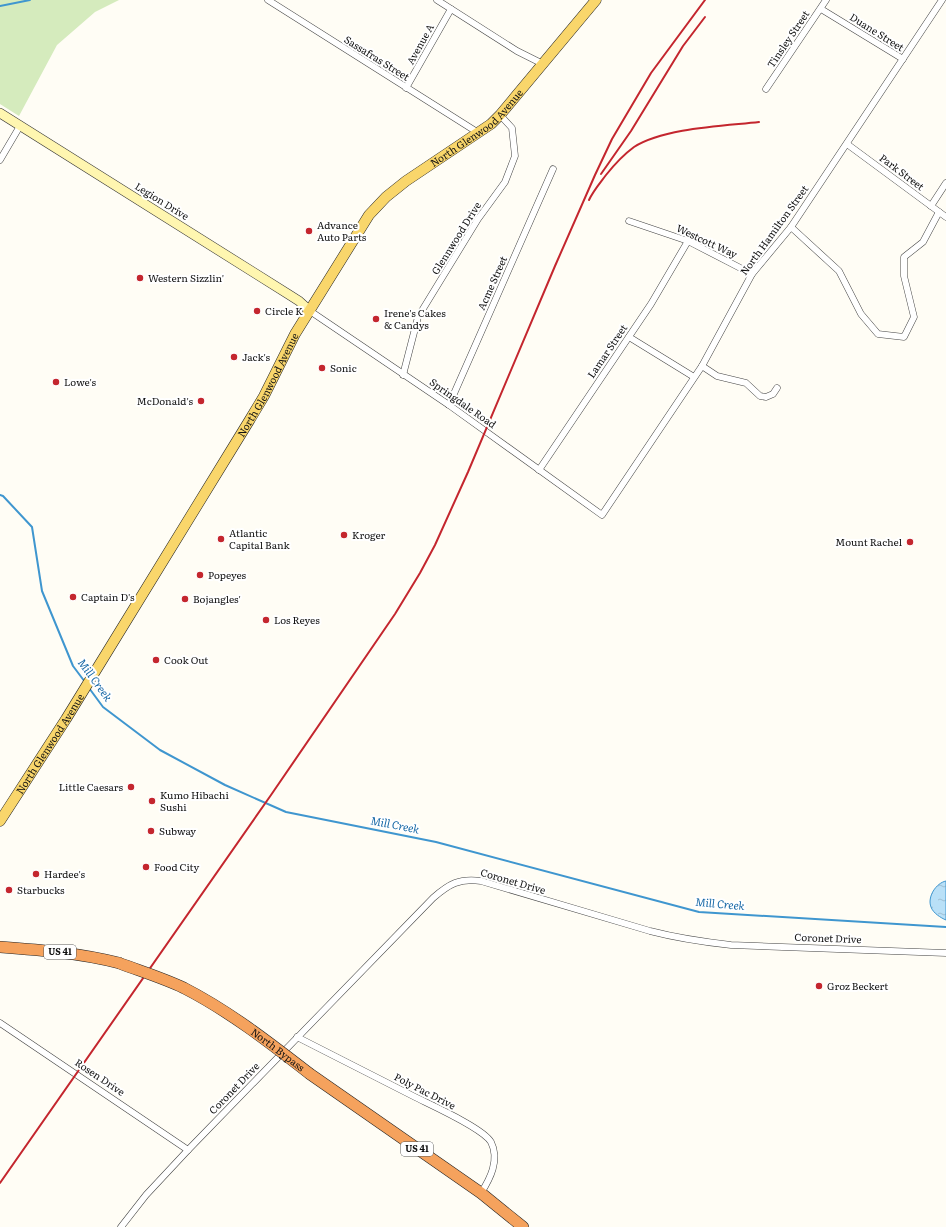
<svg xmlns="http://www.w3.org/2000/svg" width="946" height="1227" viewBox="0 0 946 1227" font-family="Literata,serif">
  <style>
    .grass { fill: #d5ebbd }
    .water { fill: url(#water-ripples); stroke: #3f96cf }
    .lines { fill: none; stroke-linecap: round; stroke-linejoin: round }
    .stream { stroke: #3f96cf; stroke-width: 2 }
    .street-casing { stroke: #444; stroke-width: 7 }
    .secondary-casing { stroke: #333; stroke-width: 10 }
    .primary-casing { stroke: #222; stroke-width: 11 }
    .highway-casing { stroke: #222; stroke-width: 12 }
    .street { stroke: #fff; stroke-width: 6 }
    .secondary { stroke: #fff6b0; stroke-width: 9 }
    .primary { stroke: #f9d66b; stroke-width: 10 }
    .highway { stroke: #f5a25d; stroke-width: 11 }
    .rail { stroke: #c4262e; stroke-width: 2 }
    .highway-bridge-casing { stroke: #222; stroke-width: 12; stroke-linecap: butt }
    .highway-bridge { stroke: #f5a25d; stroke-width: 11 }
    .poi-dot { fill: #c4262e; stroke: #fff; stroke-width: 1.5 }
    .labels { text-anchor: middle; stroke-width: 4; stroke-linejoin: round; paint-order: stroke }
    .shield { fill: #fff; stroke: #585858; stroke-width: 1 }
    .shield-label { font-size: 9px; font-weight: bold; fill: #111 }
    .street-label { font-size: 10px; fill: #111; stroke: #fff }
    .poi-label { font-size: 10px; fill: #111; stroke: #fff; text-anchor: start }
    .water-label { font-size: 11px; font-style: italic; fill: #1768a6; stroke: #fff }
  </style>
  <defs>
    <pattern id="water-ripples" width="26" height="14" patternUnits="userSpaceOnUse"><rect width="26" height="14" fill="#b9e0f7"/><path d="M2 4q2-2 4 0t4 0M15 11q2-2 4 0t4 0" fill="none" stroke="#9ebfd3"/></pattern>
  </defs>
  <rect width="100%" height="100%" fill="#fffdf5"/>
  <polygon class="grass" points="0,0 119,0 95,12 57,45 19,116 0,104"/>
  <path class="water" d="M946 881V920C941 918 933 913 931 907 927 897 936 883 946 881Z"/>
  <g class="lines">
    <g class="stream">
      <polyline points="0,6 30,0"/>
      <polyline points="0,495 3,496 32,527 42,591 73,666 85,682"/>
      <polyline points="89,688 103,707 160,750 225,785 286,812 436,842 699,912 946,927"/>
    </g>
    <defs>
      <g id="street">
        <polyline points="268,0 477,132"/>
        <polyline points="437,0 517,51 543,64"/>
        <polyline points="821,9 903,59"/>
        <polyline points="406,88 451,9"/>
        <polyline points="766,89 826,0"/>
        <polyline points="847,144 946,217"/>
        <polyline points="0,160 20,126"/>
        <polyline points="931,206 946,183"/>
        <polyline points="629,221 688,241 752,274"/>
        <polyline points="791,227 839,271 861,314 878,334 904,337 914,317 904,276 904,257 923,242 939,212"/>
        <polyline points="310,311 449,405 602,515 702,366 752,274 791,227 942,0"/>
        <polyline points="629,337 694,377"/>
        <polyline points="702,366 717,376 746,383 760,396 766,397 773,394 777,388"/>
        <polyline points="403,375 418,317 478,219 505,182 515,156 512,128 500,115"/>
        <polyline points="449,405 553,169"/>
        <polyline points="539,470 651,304 688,241"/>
        <polyline points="0,1023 188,1150"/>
        <path d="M297 1037C337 1057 376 1077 415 1097 431 1105 483 1128 491 1142 500 1160 490 1179 481 1193"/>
        <path d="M121 1227 146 1195 188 1150 433 898C449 884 459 878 481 881L650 931C677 938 704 942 731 945L946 953"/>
      </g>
      <polyline id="secondary" points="0,113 288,294 299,301 310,311"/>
      <g id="primary">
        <path id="s1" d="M0 821 66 719 249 421 264 396 295 334 369 215 386 197 406 181 491 124 500 115 596 0"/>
      </g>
      <g id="highway">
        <path d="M0 947C40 950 80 953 119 963"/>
        <polyline points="310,1074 481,1193 523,1227"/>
      </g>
    </defs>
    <use href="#street" class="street-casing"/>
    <use href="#secondary" class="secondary-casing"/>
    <use href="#primary" class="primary-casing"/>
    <use href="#highway" class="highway-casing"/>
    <use href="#street" class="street"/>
    <use href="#secondary" class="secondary"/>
    <use href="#primary" class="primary"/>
    <use href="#highway" class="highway"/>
    <g class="rail">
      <polyline points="601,174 631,131 683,46 705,17"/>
      <path d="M589 200C593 191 600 183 606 175 614 165 623 155 634 147 664 128 723 126 759 122"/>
      <polyline points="0,1183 271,795 395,614 420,573 435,545 468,472 555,266 595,175 612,139 651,73 705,0"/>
    </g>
    <defs>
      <g id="highway-bridge">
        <path id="s2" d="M119 963C140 971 163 978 184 988 229 1011 270 1043 310 1074"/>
      </g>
    </defs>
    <use href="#highway-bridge" class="highway-bridge-casing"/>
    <use href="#highway-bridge" class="highway-bridge"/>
  </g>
  <g class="poi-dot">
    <circle cx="309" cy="231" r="4"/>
    <circle cx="140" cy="278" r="4"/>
    <circle cx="257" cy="311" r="4"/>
    <circle cx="376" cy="319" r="4"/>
    <circle cx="234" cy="357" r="4"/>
    <circle cx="322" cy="368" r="4"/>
    <circle cx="56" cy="382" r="4"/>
    <circle cx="201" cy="401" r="4"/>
    <circle cx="344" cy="535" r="4"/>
    <circle cx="221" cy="539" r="4"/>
    <circle cx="910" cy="542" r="4"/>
    <circle cx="200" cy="575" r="4"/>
    <circle cx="73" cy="597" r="4"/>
    <circle cx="185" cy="599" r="4"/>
    <circle cx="266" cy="620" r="4"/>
    <circle cx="156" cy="660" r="4"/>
    <circle cx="131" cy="787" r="4"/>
    <circle cx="152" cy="801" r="4"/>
    <circle cx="151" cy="831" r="4"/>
    <circle cx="146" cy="867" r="4"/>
    <circle cx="36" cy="874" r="4"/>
    <circle cx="9" cy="890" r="4"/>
    <circle cx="819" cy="986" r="4"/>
  </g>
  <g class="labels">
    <g class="shield">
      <rect x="44" y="945" width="32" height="14" rx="3"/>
      <rect x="401" y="1142" width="32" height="14" rx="3"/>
    </g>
    <g class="shield-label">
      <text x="60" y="955">US 41</text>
      <text x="417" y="1152">US 41</text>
    </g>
    <g class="street-label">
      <text transform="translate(877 32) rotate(32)" y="4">Duane Street</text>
      <text transform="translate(788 39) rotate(-56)" y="4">Tinsley Street</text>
      <text transform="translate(420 44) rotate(-61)" y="4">Avenue A</text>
      <text transform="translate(377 58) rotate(32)" y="4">Sassafras Street</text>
      <text dy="4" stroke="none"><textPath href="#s1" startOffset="849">North Glenwood Avenue</textPath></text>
      <text transform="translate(902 172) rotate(37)" y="4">Park Street</text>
      <text transform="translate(162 201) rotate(32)" y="4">Legion Drive</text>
      <text transform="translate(774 230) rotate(-54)" y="4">North Hamilton Street</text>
      <text transform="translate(456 238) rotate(-58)" y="4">Glennwood Drive</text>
      <text transform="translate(707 241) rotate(25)" y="4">Westcott Way</text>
      <text transform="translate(492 283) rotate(-66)" y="4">Acme Street</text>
      <text transform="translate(607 351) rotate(-56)" y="4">Lamar Street</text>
      <text dy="4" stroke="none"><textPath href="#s1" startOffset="512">North Glenwood Avenue</textPath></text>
      <text transform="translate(463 403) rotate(35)" y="4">Springdale Road</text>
      <text dy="4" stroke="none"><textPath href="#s1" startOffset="92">North Glenwood Avenue</textPath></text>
      <text transform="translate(513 881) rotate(16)" y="4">Coronet Drive</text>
      <text transform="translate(828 938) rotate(2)" y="4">Coronet Drive</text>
      <text dy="4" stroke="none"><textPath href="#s2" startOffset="182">North Bypass</textPath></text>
      <text transform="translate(100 1077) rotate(34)" y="4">Rosen Drive</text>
      <text transform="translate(234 1088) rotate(-46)" y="4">Coronet Drive</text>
      <text transform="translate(425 1091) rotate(27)" y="4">Poly Pac Drive</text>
    </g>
    <g class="poi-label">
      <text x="317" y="229">Advance<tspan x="317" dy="12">Auto Parts</tspan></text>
      <text x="148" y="282">Western Sizzlin'</text>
      <text x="265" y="315">Circle K</text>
      <text x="384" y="317">Irene's Cakes<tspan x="384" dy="12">&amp; Candys</tspan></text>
      <text x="242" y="361">Jack's</text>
      <text x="330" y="372">Sonic</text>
      <text x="64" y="386">Lowe's</text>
      <text x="193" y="405" text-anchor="end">McDonald's</text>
      <text x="229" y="537">Atlantic<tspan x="229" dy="12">Capital Bank</tspan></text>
      <text x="352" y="539">Kroger</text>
      <text x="902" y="546" text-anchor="end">Mount Rachel</text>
      <text x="208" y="579">Popeyes</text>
      <text x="81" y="601">Captain D's</text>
      <text x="193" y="603">Bojangles'</text>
      <text x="274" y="624">Los Reyes</text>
      <text x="164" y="664">Cook Out</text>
      <text x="123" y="791" text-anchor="end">Little Caesars</text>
      <text x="160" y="799">Kumo Hibachi<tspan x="160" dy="12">Sushi</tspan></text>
      <text x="159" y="835">Subway</text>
      <text x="154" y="871">Food City</text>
      <text x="44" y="878">Hardee's</text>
      <text x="17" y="894">Starbucks</text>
      <text x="827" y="990">Groz Beckert</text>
    </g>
    <g class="water-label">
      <text transform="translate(95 680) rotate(54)" y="4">Mill Creek</text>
      <text transform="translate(395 825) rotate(11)" y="4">Mill Creek</text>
      <text transform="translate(720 904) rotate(5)" y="4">Mill Creek</text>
    </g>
  </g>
</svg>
